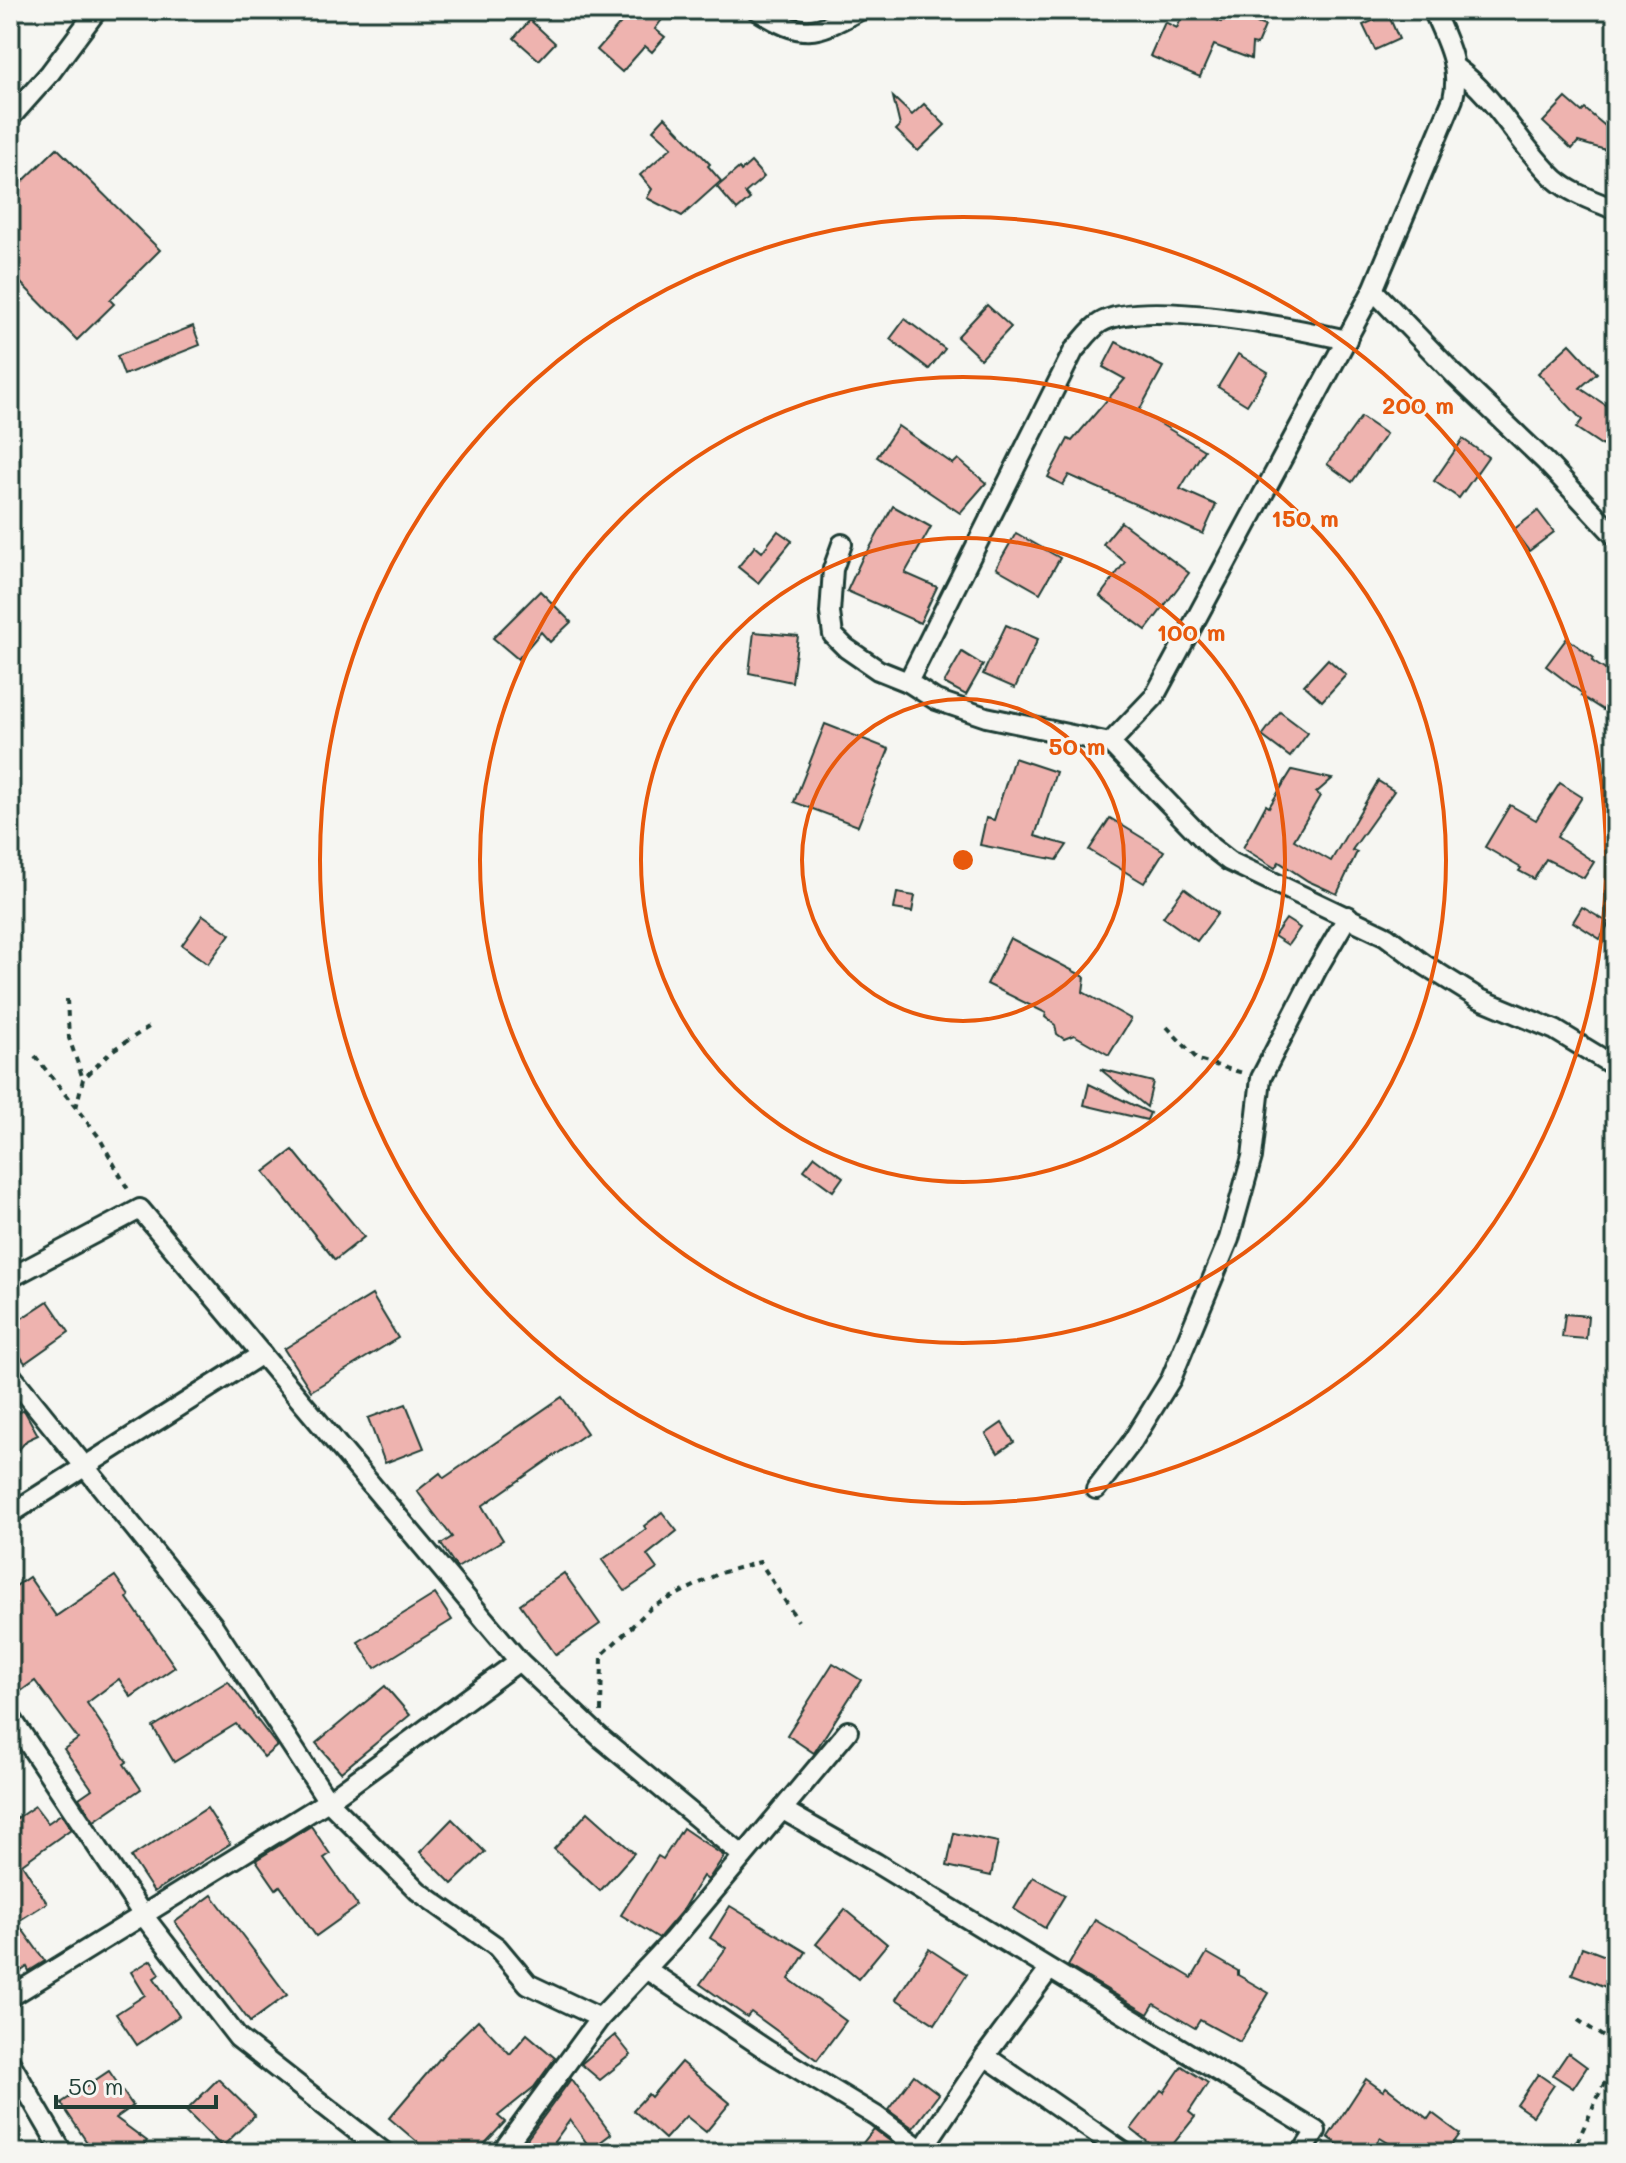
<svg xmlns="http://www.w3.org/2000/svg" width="1626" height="2163" viewBox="0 0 1626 2163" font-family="Mali,sans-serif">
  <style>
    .building { fill: #eeb3af; stroke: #1f3d34; stroke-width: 2 }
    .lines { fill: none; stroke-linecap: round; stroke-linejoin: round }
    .street-casing { stroke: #1f3d34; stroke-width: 24 }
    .path { stroke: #1f3d34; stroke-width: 4; stroke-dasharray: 6 6; stroke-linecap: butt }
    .street { stroke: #f6f6f2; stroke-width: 18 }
    .ring { fill: none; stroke: #e8590c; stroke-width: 4 }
    .centre { fill: #e8590c; stroke: #f6f6f2; stroke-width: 4 }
    .ring-label { font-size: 24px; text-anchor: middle; font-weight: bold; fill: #e8590c; stroke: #f6f6f2; stroke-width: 6; stroke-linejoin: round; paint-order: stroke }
  </style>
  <rect width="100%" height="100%" fill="#f6f6f2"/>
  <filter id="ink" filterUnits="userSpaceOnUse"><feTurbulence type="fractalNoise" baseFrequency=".0125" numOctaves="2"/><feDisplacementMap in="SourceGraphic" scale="16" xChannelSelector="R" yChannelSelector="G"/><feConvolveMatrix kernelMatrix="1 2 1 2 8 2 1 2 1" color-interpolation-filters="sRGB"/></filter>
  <g filter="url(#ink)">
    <g class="building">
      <polygon points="632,10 655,10 664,17 655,29 665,37 652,52 645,46 622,72 597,50"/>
      <polygon points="1185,10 1194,10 1221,22 1225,11 1265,26 1257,45 1252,44 1251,59 1214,45 1200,77 1150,56 1165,22 1177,28"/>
      <polygon points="1388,14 1399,39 1375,50 1363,25"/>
      <polygon points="530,20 555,43 539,60 514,38"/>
      <polygon points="893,97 912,115 924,104 945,125 918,151 896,130 900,126"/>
      <polygon points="1566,98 1582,112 1585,109 1616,135 1616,153 1578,142 1572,149 1543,122"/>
      <polygon points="665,117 710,164 708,166 721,181 682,216 647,198 652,189 640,175 672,147 653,130"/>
      <polygon points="57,148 160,250 110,300 114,304 77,340 10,272 10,194"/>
      <polygon points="751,162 764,177 745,193 750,199 737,210 717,187 739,168 741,171"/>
      <polygon points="987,305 1011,327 981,359 957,337"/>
      <polygon points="905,319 945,349 929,369 890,339"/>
      <polygon points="193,326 200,345 124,375 117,356"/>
      <polygon points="1116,342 1163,367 1139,411 1204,450 1180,489 1216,505 1203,534 1069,475 1063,485 1048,477 1068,439 1072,441 1125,379 1103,367"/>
      <polygon points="1570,344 1597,373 1580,388 1616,412 1616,432 1606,448 1576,428 1582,420 1538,373"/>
      <polygon points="1238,354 1268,372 1247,405 1218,387"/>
      <polygon points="1361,417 1386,434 1352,482 1327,464"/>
      <polygon points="898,426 953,464 958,459 986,483 960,513 877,457"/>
      <polygon points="1463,439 1488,457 1459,498 1434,481"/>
      <polygon points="893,506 931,527 905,573 937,587 920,623 847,591 864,554 866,555"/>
      <polygon points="1538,511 1554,532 1529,551 1513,530"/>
      <polygon points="1121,522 1189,573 1146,630 1100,596 1125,562 1103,544"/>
      <polygon points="778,531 792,541 758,583 738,567 755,546 762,552"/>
      <polygon points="1016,533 1060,558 1040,593 996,568"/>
      <polygon points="540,591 571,622 550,642 541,632 518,659 493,638"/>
      <polygon points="1006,625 1038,639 1015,688 983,674"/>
      <polygon points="754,632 798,636 792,682 749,673"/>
      <polygon points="1567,638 1594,658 1592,661 1616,677 1616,690 1603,710 1581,696 1583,694 1546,666"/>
      <polygon points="962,652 983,665 966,695 944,683"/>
      <polygon points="1328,659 1346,675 1322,701 1304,685"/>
      <polygon points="1280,712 1308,733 1290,757 1262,736"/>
      <polygon points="825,724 889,749 858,826 794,802"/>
      <polygon points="1014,758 1056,772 1035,836 1067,845 1057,860 980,845 986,818 994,820"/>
      <polygon points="1292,770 1332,779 1316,793 1320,796 1294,840 1331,861 1378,781 1394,791 1352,850 1357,852 1337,894 1308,881 1279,862 1275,868 1243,848 1266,805 1269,807"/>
      <polygon points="1560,783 1582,797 1557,837 1594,862 1584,878 1546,859 1534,879 1519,871 1521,868 1485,847 1510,805 1536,820"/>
      <polygon points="1110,818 1164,851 1144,883 1089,850"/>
      <polygon points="1184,888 1218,913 1197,941 1163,917"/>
      <polygon points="897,893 915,896 912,912 894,909"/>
      <polygon points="1582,907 1609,923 1600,939 1573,922"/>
      <polygon points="203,915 230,934 208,964 182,945"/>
      <polygon points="1286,919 1300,928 1288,945 1274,936"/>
      <polygon points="1010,938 1085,977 1083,992 1131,1019 1109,1055 1074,1035 1064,1039 1057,1034 1055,1025 1045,1017 1046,1013 987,984"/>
      <polygon points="1100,1069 1153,1082 1147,1107"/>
      <polygon points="1089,1084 1150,1113 1147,1120 1084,1105"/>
      <polygon points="293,1150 364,1237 335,1260 264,1172"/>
      <polygon points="815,1156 843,1177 833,1191 804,1170"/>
      <polygon points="372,1295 398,1338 311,1391 284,1349"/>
      <polygon points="48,1301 69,1332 25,1363 21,1357 10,1362 10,1326"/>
      <polygon points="1565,1314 1588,1316 1586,1339 1562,1337"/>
      <polygon points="562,1397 587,1433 482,1506 503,1540 457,1568 441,1544 452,1537 417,1491 440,1473 444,1478"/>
      <polygon points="406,1404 424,1448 385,1463 368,1418"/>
      <polygon points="24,1410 38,1435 27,1440 10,1460 10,1417"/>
      <polygon points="1002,1423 1014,1442 998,1453 986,1434"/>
      <polygon points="662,1512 677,1531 647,1555 657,1569 625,1591 602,1560 646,1529 644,1526"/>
      <polygon points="564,1573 600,1624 556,1655 520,1604"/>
      <polygon points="115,1576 129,1596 127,1598 175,1667 131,1697 119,1679 87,1703 127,1762 124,1764 141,1789 94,1821 79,1798 92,1789 64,1749 78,1739 35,1681 10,1699 10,1590 29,1577 56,1616"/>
      <polygon points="435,1594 452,1620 375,1668 358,1642"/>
      <polygon points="833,1663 861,1680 814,1753 787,1735"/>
      <polygon points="228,1681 277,1746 264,1757 236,1724 174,1762 153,1727"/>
      <polygon points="385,1686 410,1715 341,1772 316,1743"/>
      <polygon points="35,1806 48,1823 61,1814 71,1829 22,1864 47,1903 17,1922 45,1961 29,1971 27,1967 10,1979 10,1823"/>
      <polygon points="207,1808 230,1844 154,1892 131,1857"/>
      <polygon points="588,1812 634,1853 600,1891 554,1849"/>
      <polygon points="452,1819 485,1852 452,1884 420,1852"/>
      <polygon points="311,1826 330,1854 324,1858 358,1906 316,1936 280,1886 276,1889 256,1860"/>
      <polygon points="683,1828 724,1856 708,1880 703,1876 681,1912 659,1938 621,1915 658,1856 663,1859"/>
      <polygon points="954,1833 998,1842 991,1876 947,1866"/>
      <polygon points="1033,1877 1065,1895 1045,1928 1014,1909"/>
      <polygon points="212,1895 287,1995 250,2022 175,1922"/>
      <polygon points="730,1906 806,1952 789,1979 846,2021 817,2060 751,2012 747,2017 700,1984 726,1948 710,1938"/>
      <polygon points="845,1909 887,1944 858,1979 816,1944"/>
      <polygon points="1095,1920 1192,1978 1207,1953 1238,1971 1238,1975 1269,1993 1240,2042 1200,2020 1195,2028 1154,2004 1148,2014 1068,1966"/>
      <polygon points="1582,1947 1616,1960 1616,1991 1572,1974"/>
      <polygon points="929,1949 967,1974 935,2024 896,1999"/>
      <polygon points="151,1960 160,1974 154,1978 179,2016 137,2045 116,2014 145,1995 131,1972"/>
      <polygon points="478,2020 510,2054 527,2034 555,2058 534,2087 498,2116 505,2122 476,2153 430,2153 389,2118 447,2050"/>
      <polygon points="615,2035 631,2055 600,2080 581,2064"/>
      <polygon points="1568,2053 1587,2067 1573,2088 1553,2075"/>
      <polygon points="681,2062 730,2103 706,2132 686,2116 665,2139 633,2110 648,2094 651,2097"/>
      <polygon points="1182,2066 1208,2083 1189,2112 1195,2117 1166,2153 1162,2153 1131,2129 1161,2090 1164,2092"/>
      <polygon points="109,2071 133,2106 116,2118 147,2141 138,2153 94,2153 61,2103"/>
      <polygon points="1538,2074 1554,2085 1533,2116 1517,2105"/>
      <polygon points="914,2075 939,2094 913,2128 888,2110"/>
      <polygon points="218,2079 255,2115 222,2147 186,2111"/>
      <polygon points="571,2079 611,2134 591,2149 570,2120 546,2153 517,2153"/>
      <polygon points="1366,2079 1383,2091 1386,2087 1428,2119 1432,2113 1460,2134 1446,2153 1405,2153 1380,2138 1368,2153 1350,2153 1328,2137"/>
      <polygon points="874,2129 898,2147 894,2153 855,2153"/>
    </g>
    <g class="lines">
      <defs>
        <g id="street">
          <path d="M757 10C803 39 814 35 860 10"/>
          <path d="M1456 68C1497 98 1518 144 1555 179 1572 194 1595 201 1616 210"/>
          <polyline points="10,118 50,73 97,10"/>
          <polyline points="1373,290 1454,374 1546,462 1616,537"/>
          <polyline points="842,544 833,569 830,613 833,635 846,648 878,670 908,682 936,700 986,717 1110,743 1211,847 1229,861 1386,936 1425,965 1478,998 1555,1030 1616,1067"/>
          <path d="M908 682 1074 350C1082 342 1090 329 1100 323 1140 297 1298 329 1347 340"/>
          <path d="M1110 743 1154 697 1373 290 1453 99C1461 66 1446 40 1433 10"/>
          <polyline points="10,1278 140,1209 519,1661 601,1738 743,1856"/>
          <polyline points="10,1374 212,1624 328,1801 418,1891 497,1947 528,1984 600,2018"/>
          <polyline points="1096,1489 1132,1442 1171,1379 1229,1239 1252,1157 1261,1078 1317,969 1348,916"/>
          <polyline points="10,1514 262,1354"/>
          <polyline points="10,1716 143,1915 238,2038 385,2153"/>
          <polyline points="783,1810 876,1863 1316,2131 1302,2153"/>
          <polyline points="646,1969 767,2050 876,2116 922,2150"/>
          <polyline points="10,1997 328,1801 519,1661"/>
          <polyline points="985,2056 1125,2153"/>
          <polyline points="10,2062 63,2153"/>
          <polyline points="501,2153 600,2018 672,1941 848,1731"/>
          <polyline points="920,2153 985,2056 1049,1970"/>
        </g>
      </defs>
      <use href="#street" class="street-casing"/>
      <g class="path">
        <polyline points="67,999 69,1038 83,1079"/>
        <polyline points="1167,1027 1198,1060 1243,1073"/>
        <polyline points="35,1056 99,1137 130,1193"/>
        <polyline points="76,1108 83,1079 113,1050 152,1025"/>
        <polyline points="601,1712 602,1655 652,1607 720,1573 760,1562 798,1621"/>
        <polyline points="1578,2020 1616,2045"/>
        <polyline points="1572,2153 1616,2058"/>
      </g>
      <use href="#street" class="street"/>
    </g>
  </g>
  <g class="ring">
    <circle cx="963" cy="860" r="161"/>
    <circle cx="963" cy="860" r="322"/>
    <circle cx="963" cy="860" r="483"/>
    <circle cx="963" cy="860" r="643"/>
  </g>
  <circle cx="963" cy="860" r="12" class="centre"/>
  <g class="ring-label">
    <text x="1418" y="414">200 m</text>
    <text x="1305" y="527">150 m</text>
    <text x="1191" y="641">100 m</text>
    <text x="1077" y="755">50 m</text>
  </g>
  <rect width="1626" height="2163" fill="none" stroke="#f6f6f2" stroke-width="40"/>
  <rect x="20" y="20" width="1586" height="2123" fill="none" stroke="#1f3d34" stroke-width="3" filter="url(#ink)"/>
  <path d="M56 2095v12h160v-12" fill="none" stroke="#1f3d34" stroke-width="4"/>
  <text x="68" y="2095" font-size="24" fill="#1f3d34" stroke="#f6f6f2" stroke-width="6" paint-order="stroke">50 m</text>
</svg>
